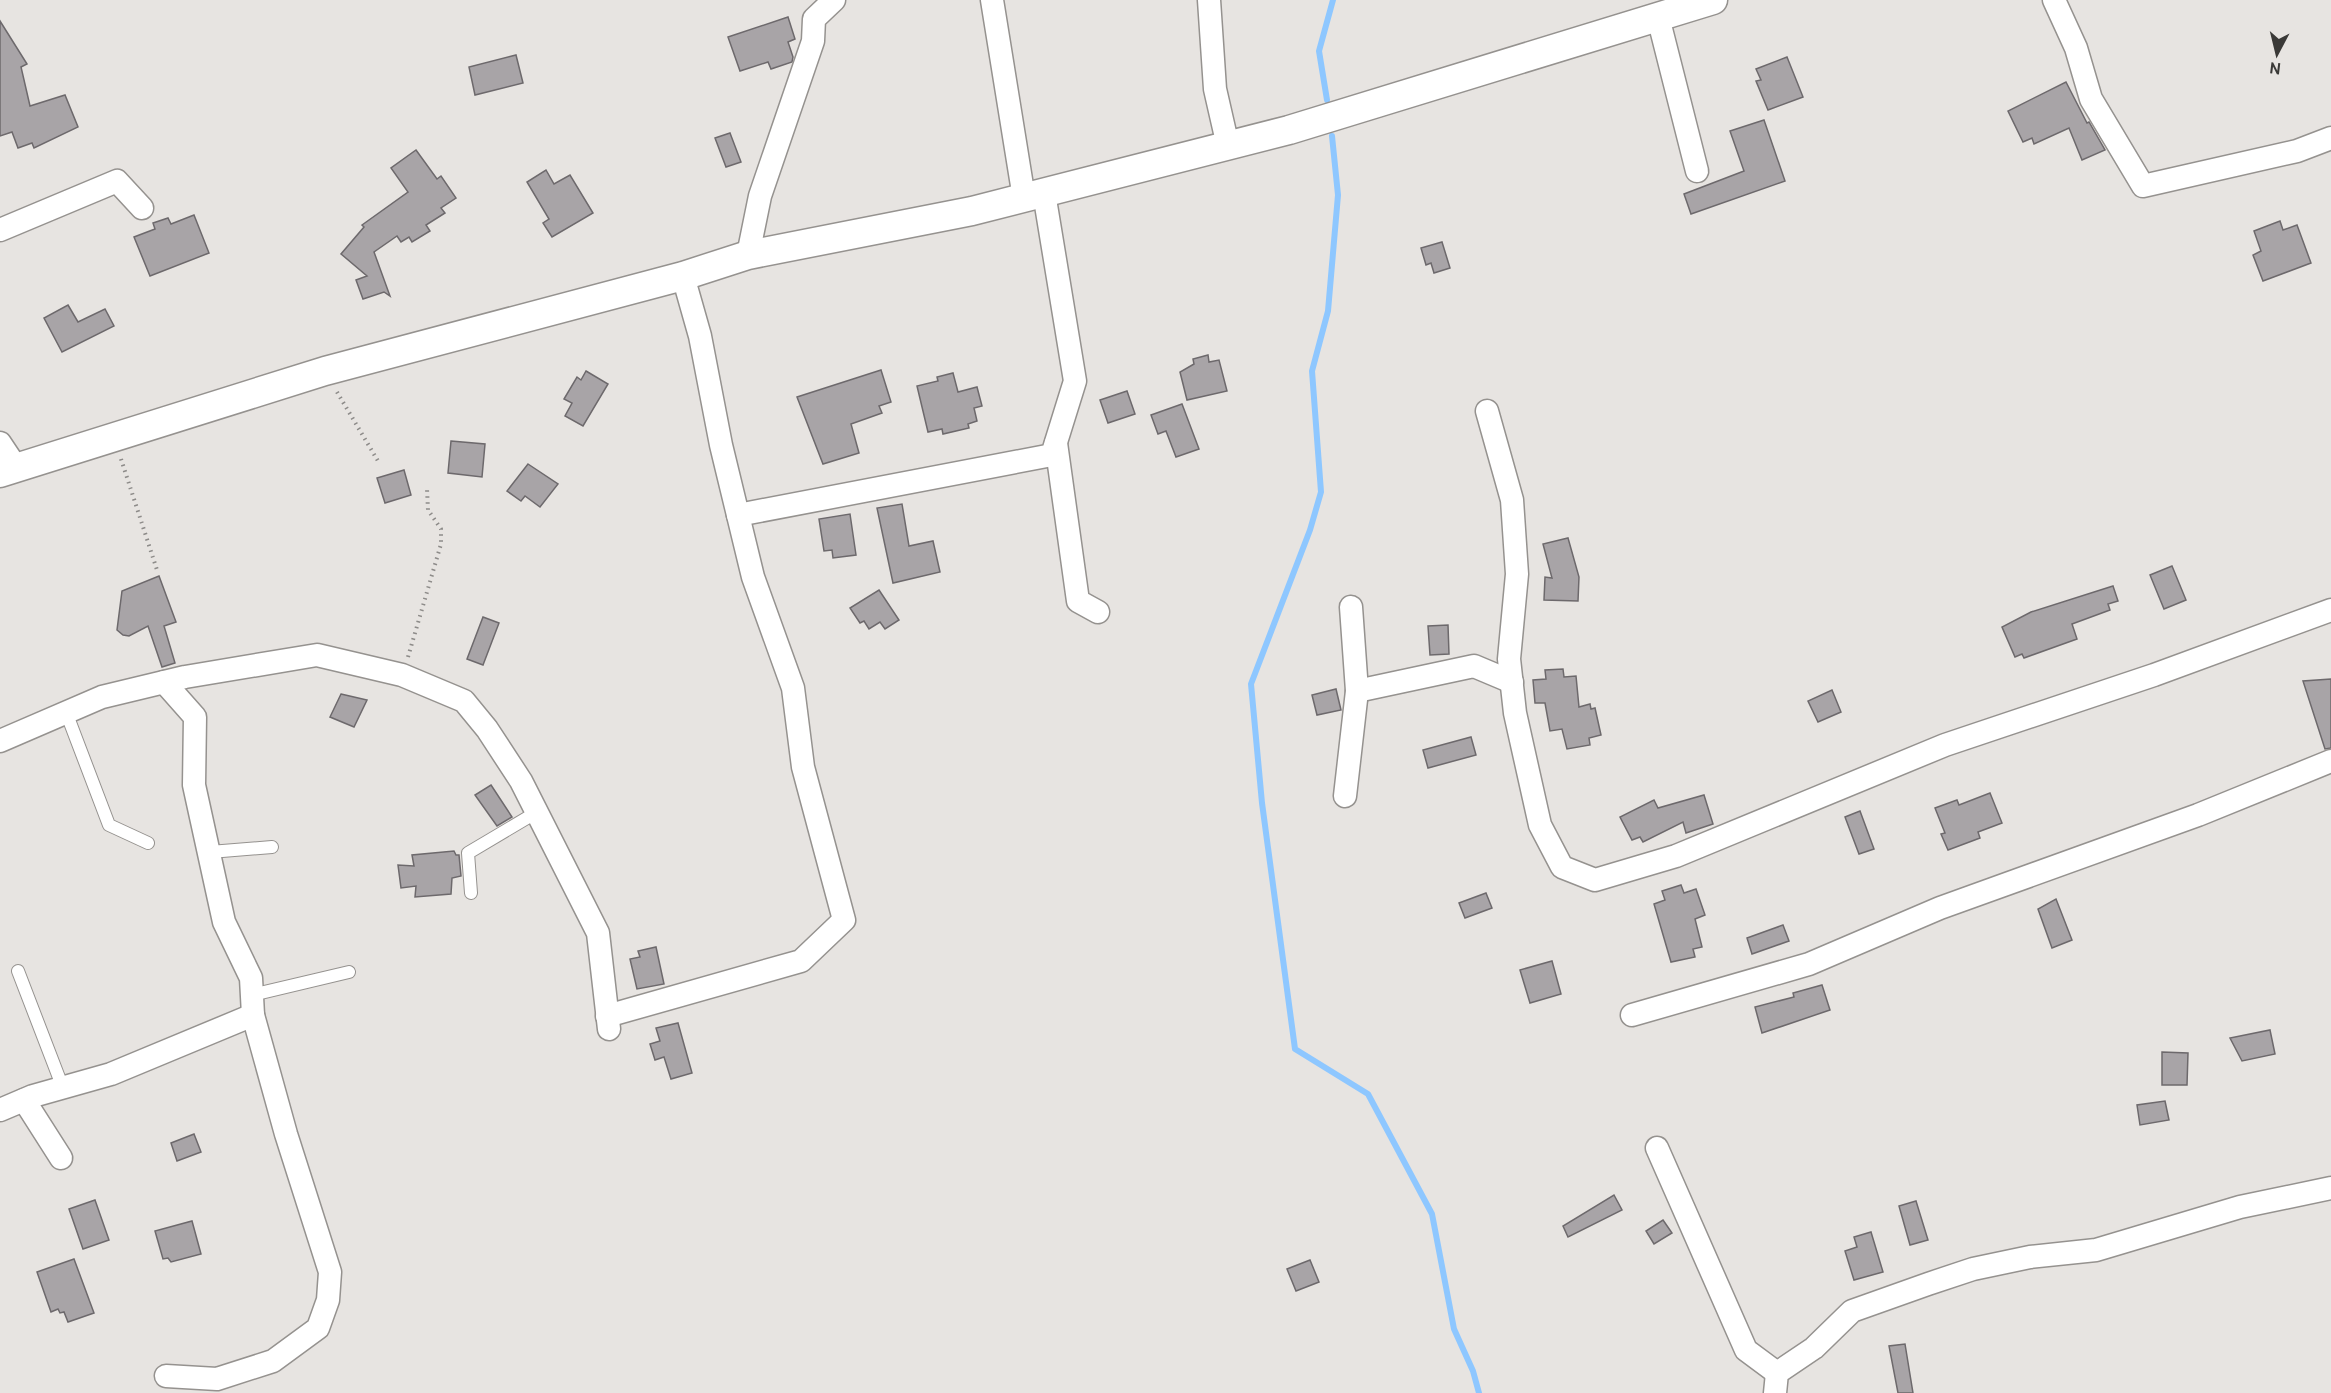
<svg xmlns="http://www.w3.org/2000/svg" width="2331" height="1393" viewBox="0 0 2331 1393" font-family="Cabin,sans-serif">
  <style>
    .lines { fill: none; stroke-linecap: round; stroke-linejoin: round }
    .stream { stroke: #8ec7ff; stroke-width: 6 }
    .building { fill: #a8a4a7; stroke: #6d696c; stroke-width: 1.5 }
    .service-casing { stroke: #95928f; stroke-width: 14 }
    .minor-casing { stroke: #95928f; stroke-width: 25 }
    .tertiary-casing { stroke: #95928f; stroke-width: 31 }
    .path { stroke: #8d8b89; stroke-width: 4; stroke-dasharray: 1.5 4.5; stroke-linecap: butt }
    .service { stroke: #fff; stroke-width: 12 }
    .minor { stroke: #fff; stroke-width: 22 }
    .tertiary { stroke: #fff; stroke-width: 28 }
  </style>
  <rect width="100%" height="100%" fill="#e7e4e1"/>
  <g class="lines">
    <g class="stream">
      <polyline points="1327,100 1319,51 1333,0"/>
      <polyline points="1332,136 1338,195 1328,311 1312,371 1321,492 1310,530 1251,684 1262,803 1295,1049 1368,1094 1432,1214 1454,1329 1473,1371 1479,1393"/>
    </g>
  </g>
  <g class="building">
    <polygon points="788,17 795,39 788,42 793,57 792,62 771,69 768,62 740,71 728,37"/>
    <polygon points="0,21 27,64 21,67 30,106 65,95 78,127 34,148 32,143 18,148 12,132 0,136"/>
    <polygon points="516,55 523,83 475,95 469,67"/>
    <polygon points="1787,57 1803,97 1768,110 1756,81 1761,80 1756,69"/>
    <polygon points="2066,82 2087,123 2089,122 2105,150 2082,160 2069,128 2034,144 2032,138 2023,142 2008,111"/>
    <polygon points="1764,120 1785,181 1691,214 1684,194 1744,171 1730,131"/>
    <polygon points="730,133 741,162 726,167 715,138"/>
    <polygon points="416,150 437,179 441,176 456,198 441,208 445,213 426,225 430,231 412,242 409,237 401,242 397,236 374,252 390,296 384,292 363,299 356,280 367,276 341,254 364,227 362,225 408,192 391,168"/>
    <polygon points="546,170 554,184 570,175 593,213 552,237 543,223 549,219 527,182"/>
    <polygon points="194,215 209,253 150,276 134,237 155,229 153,223 168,218 171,224"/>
    <polygon points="2280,221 2283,230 2297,225 2311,263 2263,281 2253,255 2261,251 2254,231"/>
    <polygon points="1442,242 1450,268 1434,273 1431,263 1426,265 1421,248"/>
    <polygon points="68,305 78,322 105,309 114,326 62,352 44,318"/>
    <polygon points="1208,355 1209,362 1219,360 1227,391 1187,400 1180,372 1194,364 1193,359"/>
    <polygon points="881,370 891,402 879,406 882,413 851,424 859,453 823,464 797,397"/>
    <polygon points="586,371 608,384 583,426 565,416 572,403 564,399 577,377 581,380"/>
    <polygon points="953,373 958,392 977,387 982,406 974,408 977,421 968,424 969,428 943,434 942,429 928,432 917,386 938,381 937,377"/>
    <polygon points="1127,391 1135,414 1108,423 1100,400"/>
    <polygon points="1182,404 1199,449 1176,457 1166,431 1158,434 1151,415"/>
    <polygon points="451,441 485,444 482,477 448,473"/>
    <polygon points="528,464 558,484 540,507 525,496 521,501 507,491"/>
    <polygon points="404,470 411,495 385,503 377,478"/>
    <polygon points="902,504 909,546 933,541 940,572 893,583 877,508"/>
    <polygon points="850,514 856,555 833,558 832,550 824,551 819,519"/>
    <polygon points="1568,538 1579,577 1578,601 1544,600 1545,577 1552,578 1543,544"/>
    <polygon points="2172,566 2186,600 2164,609 2150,575"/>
    <polygon points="159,576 176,622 164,626 175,663 162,667 148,626 129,636 123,635 117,630 122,591"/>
    <polygon points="2113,586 2118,601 2108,604 2110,610 2072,624 2077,639 2024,658 2022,654 2015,657 2002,627 2031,612"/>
    <polygon points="879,590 899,620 885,629 880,622 869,629 864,621 860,623 850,608"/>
    <polygon points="483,617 499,623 483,665 467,659"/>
    <polygon points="1448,625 1449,654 1430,655 1428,626"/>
    <polygon points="1563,669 1564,677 1576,676 1579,707 1590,704 1591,709 1595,708 1601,735 1589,738 1590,745 1567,749 1562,729 1550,731 1545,703 1535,703 1533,680 1546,679 1545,670"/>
    <polygon points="2331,679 2331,748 2325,749 2303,681"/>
    <polygon points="1336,689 1341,710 1317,715 1312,695"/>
    <polygon points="1832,690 1841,712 1818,722 1808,701"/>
    <polygon points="341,694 367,700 354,727 330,717"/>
    <polygon points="1471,737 1476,755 1428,768 1423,750"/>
    <polygon points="491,785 512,817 497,826 475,795"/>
    <polygon points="1990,793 2002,823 1978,832 1980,838 1948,850 1941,834 1945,833 1935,808 1957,800 1959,805"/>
    <polygon points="1704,795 1713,824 1686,833 1683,822 1643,842 1640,837 1632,840 1620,817 1654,800 1658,808"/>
    <polygon points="1860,811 1874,849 1859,854 1845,817"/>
    <polygon points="454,851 456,855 459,855 461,876 452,878 451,894 415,897 416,886 401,888 398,865 414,866 412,855"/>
    <polygon points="1681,885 1684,893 1696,889 1705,915 1695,919 1702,947 1693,949 1695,957 1671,962 1654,904 1665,900 1662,891"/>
    <polygon points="1486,893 1492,908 1465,918 1459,903"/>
    <polygon points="2056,899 2072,940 2052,948 2038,909"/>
    <polygon points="1783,925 1789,941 1752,954 1747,938"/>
    <polygon points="656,947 664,984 637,989 630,959 640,957 638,951"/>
    <polygon points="1552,961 1561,994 1530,1003 1520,970"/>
    <polygon points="1822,985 1830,1010 1762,1033 1755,1007 1794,997 1793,993"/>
    <polygon points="678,1023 692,1073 671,1079 664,1057 655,1060 650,1044 660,1041 656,1028"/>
    <polygon points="2270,1030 2275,1054 2242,1061 2230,1038"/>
    <polygon points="2162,1052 2188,1053 2187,1085 2162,1085"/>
    <polygon points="2165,1101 2169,1120 2140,1125 2137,1105"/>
    <polygon points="194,1134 201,1152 177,1161 171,1143"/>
    <polygon points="1614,1195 1622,1210 1568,1237 1563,1226"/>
    <polygon points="95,1200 109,1240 83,1249 69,1209"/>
    <polygon points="1916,1201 1928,1240 1910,1245 1899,1206"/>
    <polygon points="1663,1220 1672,1233 1654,1244 1646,1231"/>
    <polygon points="192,1221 201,1254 171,1262 168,1258 163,1259 155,1231"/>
    <polygon points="1871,1232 1883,1272 1854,1280 1845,1251 1857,1247 1854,1237"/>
    <polygon points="74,1259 94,1313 68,1322 64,1312 60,1313 58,1309 51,1312 37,1272"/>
    <polygon points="1310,1260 1319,1282 1296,1291 1287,1269"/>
    <polygon points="1905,1344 1913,1393 1898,1393 1889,1346"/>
  </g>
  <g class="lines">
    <defs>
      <g id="service">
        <polyline points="66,712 109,825 148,843"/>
        <polyline points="210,852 272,847"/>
        <polyline points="471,893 468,853 537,812"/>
        <polyline points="18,971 63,1088"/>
        <polyline points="252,995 349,972"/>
      </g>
      <g id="minor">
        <polyline points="992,0 1024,198"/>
        <polyline points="1209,0 1215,89 1228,146"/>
        <polyline points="2054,0 2076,48 2091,99 2143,186 2297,151 2331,138"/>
        <polyline points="1658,17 1697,171"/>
        <polyline points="0,230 117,181 142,208"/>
        <polyline points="748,255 760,196 813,41 814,19 834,0"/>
        <polyline points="1487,411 1512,500 1517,574 1509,659 1515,713 1540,825 1562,867 1595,880 1676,856 1945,745 2154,675 2331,610"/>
        <polyline points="0,443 16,467"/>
        <polyline points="1056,443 1078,601 1098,612"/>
        <polyline points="738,515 1052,455 1075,381 1044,193"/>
        <polyline points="164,682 195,717 194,785 224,922 251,978 253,1015 286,1134 330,1272 328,1300 318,1328 273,1361 217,1379 166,1376"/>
        <polyline points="1357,691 1474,666 1512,682"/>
        <polyline points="0,741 102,697 185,677 317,655 402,675 464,701 487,729 521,781 598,933 609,1029"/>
        <polyline points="1345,796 1357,691 1351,607"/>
        <polyline points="1632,1015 1809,964 1940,908 2198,815 2331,761"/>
        <polyline points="607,1016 801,961 844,920 803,767 793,688 753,577 721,445 700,336 683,276"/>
        <polyline points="24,1100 61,1158"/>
        <polyline points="0,1110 33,1096 111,1074 253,1015"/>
        <polyline points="1657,1148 1746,1350 1777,1373"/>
        <polyline points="1775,1393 1777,1373 1814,1348 1852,1311 1928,1284 1973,1269 2030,1257 2096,1250 2240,1207 2331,1188"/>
      </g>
      <polyline id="tertiary" points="0,473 325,371 683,276 748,255 972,211 1289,130 1713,0"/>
    </defs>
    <use href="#service" class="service-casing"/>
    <use href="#minor" class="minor-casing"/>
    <use href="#tertiary" class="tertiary-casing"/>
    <g class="path">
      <polyline points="337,392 378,461"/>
      <polyline points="121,459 157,570"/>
      <polyline points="408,657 441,544 441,529 428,510 427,489"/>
    </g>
    <use href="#service" class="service"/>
    <use href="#minor" class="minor"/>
    <use href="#tertiary" class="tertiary"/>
  </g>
  <g transform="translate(2277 54) rotate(187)" stroke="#e7e4e1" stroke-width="4.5" paint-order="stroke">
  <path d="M0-4.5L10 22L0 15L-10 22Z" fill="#3a3937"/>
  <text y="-9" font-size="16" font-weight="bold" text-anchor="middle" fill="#3a3937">N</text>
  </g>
</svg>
